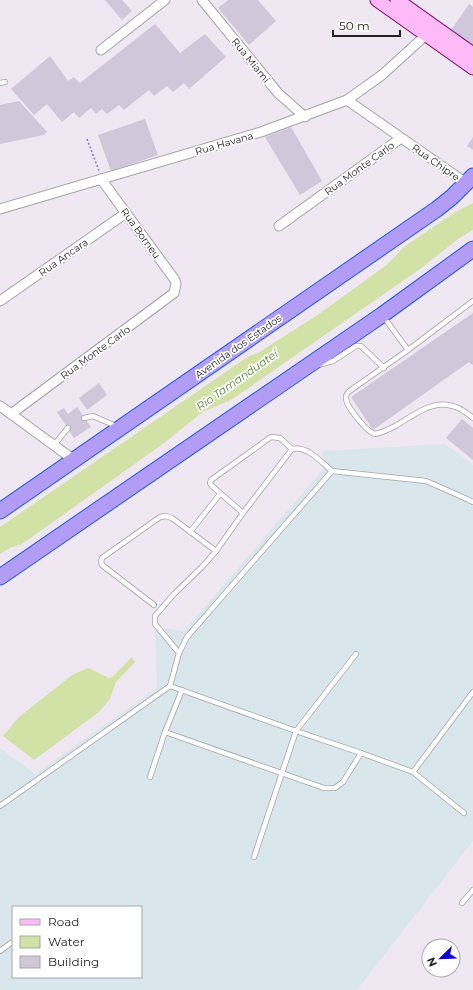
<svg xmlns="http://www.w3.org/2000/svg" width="473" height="990" viewBox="0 0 473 990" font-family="Montserrat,sans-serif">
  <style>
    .industrial { fill: #d9e7ec; fill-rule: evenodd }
    .water { fill: #d2e2a6 }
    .building { fill: #d0c7da }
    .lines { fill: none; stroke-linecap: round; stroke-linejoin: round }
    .service-casing { stroke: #a3a3a3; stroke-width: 6 }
    .minor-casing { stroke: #a3a3a3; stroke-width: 11 }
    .secondary-casing { stroke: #81006d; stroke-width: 15 }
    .trunk-casing { stroke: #1d59e8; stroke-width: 17 }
    .path { stroke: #826cff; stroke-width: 1.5; stroke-dasharray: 2 2; stroke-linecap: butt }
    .service { stroke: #fff; stroke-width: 4.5 }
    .minor { stroke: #fff; stroke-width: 9 }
    .secondary { stroke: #febaf7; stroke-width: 13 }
    .trunk { stroke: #b29cf6; stroke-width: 15 }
    .labels { text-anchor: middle; stroke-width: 3.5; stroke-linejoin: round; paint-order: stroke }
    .street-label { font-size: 10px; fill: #222; stroke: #fff }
    .water-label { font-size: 11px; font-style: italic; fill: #557f33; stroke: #fff }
  </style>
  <rect width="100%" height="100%" fill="#efe8f2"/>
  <path class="industrial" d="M445 444 473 465V841L357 990H0V748L35 774 157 688 155 627 184 631 325 467 322 451ZM13 907H141V977H13Z"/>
  <g class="water">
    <polygon points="473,203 473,230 458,239 420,269 231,400 203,412 160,446 22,544 10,548 0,554 0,527 249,356 258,353 316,316 388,264 405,246 454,213"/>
    <polygon points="132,657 135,662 116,682 110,699 99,712 34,760 3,736 19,717 72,675 88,668 109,678 112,677"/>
  </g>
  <g class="building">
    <polygon points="105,0 122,0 132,11 122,20"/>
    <polygon points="228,0 258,0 276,21 249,45 218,8"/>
    <polygon points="469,4 473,7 473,45 451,30"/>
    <polygon points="155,24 180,53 205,34 226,57 189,89 184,83 173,92 167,86 154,96 149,90 124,110 119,105 107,114 102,109 96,114 91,108 79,118 74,112 62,122 47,104 34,115 11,89 50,56 68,81 74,77 80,83"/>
    <polygon points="19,101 47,132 44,135 0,144 0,105"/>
    <polygon points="145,119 158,155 111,171 98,135"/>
    <polygon points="291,127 322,181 300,195 265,137"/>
    <polygon points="473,137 473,150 467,146"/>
    <polygon points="473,313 473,365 469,362 373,430 351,397"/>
    <polygon points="99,383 107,395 87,410 79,398"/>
    <polygon points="77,407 91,427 74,438 57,412 64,408 68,414"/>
    <polygon points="462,419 473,428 473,460 446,438"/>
  </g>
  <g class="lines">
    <defs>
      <g id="service">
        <polyline points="0,83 5,82"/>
        <path d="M473 301 408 350 351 390C348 392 346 394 346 397 345 406 366 430 374 434 383 433 389 429 397 425 412 416 430 402 448 405 458 406 466 412 473 418"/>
        <polyline points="383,316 408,350"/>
        <polyline points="318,365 333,361 356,346 361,346 384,368"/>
        <polyline points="84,418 93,416 116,426"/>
        <polyline points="54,445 68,428"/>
        <polyline points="243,513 212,486 210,483 211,480 271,437 280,438 292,449"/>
        <polyline points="190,532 220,494"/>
        <polyline points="154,605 102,565 101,562 102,558 160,517 166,516 172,518 216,551"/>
        <path d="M179 653 155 624V616L174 594 202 567 216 551 243 513 292 449C307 445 321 462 332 471"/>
        <polyline points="170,686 296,731 361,753 413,772 464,813"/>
        <polyline points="182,690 165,732 324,788 335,788 343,782 361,753"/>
        <polyline points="413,772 473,692"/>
        <polyline points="150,777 165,732"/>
        <polyline points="0,806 170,686 179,653 187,637 332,471 426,481 458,495 473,502"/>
        <polyline points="254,857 296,731 356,654"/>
        <polyline points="462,903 473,890"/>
        <polyline points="0,951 11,943"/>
      </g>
      <g id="minor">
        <polyline points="202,0 278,93 305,117"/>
        <polyline points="101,50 165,0"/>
        <polyline points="347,100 466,183"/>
        <polyline points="0,209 261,132 347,100 382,75 426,35"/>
        <polyline points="279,226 401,138"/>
        <polyline points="0,301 126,213"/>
        <polyline points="0,406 74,460"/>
        <polyline points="11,414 174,293 176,284 175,280 101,179"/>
      </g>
      <g id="secondary">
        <polyline points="377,0 473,68"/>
        <polyline points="397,0 473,54"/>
      </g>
      <g id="trunk">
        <polyline points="0,511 437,209 452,197 473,176"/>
        <polyline points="0,577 382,315 473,249"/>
      </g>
    </defs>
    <use href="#service" class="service-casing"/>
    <use href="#minor" class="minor-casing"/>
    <use href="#secondary" class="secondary-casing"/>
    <use href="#trunk" class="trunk-casing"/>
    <polyline class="path" points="87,139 99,171"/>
    <use href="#service" class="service"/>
    <use href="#minor" class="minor"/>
    <use href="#secondary" class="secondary"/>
    <use href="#trunk" class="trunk"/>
  </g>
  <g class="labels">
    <g class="street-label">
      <text transform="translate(251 60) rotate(51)" y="4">Rua Miami</text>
      <text transform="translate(224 143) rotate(-16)" y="4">Rua Havana</text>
      <text transform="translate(436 162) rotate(35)" y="4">Rua Chipre</text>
      <text transform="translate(359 168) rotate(-36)" y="4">Rua Monte Carlo</text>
      <text transform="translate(141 233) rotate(54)" y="4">Rua Borneu</text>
      <text transform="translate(63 257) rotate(-35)" y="4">Rua Ancara</text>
      <text transform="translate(238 346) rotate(-35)" y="4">Avenida dos Estados</text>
      <text transform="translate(95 352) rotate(-36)" y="4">Rua Monte Carlo</text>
    </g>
    <g class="water-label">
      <text transform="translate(237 380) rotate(-35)" y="4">Rio Tamanduateí</text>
    </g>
  </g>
  <rect x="12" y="906" width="130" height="72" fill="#ffffff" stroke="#a7a7a7"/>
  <rect x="20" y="919" width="20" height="6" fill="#febaf7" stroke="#a7a7a7"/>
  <text x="48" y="926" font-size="12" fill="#222222">Road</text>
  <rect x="20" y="936" width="20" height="12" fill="#d2e2a6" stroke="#a7a7a7"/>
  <text x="48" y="946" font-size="12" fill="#222222">Water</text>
  <rect x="20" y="956" width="20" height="12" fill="#d0c7da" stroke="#a7a7a7"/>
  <text x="48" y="966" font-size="12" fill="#222222">Building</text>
  <g transform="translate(441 958) rotate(247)"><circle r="19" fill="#ffffff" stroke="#a7a7a7"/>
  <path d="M0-3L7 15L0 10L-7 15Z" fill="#0a00d3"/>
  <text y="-6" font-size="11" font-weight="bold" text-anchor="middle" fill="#222222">N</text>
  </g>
  <path d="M333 30v6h67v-6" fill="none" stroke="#222222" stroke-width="2"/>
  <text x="339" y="30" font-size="12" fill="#222222" stroke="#ffffff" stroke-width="3" paint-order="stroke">50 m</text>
</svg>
